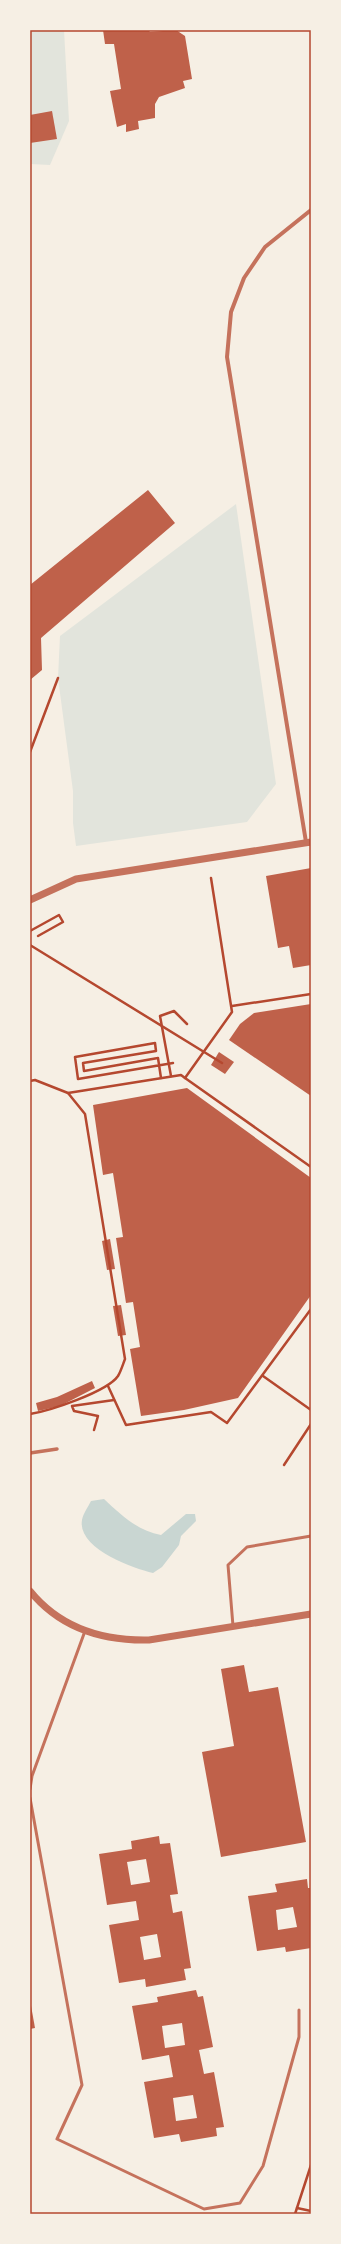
<svg xmlns="http://www.w3.org/2000/svg" width="341" height="2244" viewBox="0 0 341 2244" font-family="Rubik,sans-serif">
  <style>
    .green { fill: #e2e4dc }
    .water { fill: #c9d6d2 }
    .building { fill: #bf614a; fill-rule: evenodd }
    .lines { fill: none; stroke-linecap: round; stroke-linejoin: round }
    .path { stroke: #b5482f; stroke-width: 2.5 }
    .service { stroke: #c5725c; stroke-width: 3 }
    .pedestrian { stroke: #c5725c; stroke-width: 3.5 }
    .minor { stroke: #c5725c; stroke-width: 4 }
    .tertiary { stroke: #c5725c; stroke-width: 7 }
    .neatline { fill: none; stroke: #b5482f; stroke-width: 1.5 }
  </style>
  <rect width="100%" height="100%" fill="#f6efe4"/>
  <g class="green">
    <polygon points="30,30 64,30 69,121 50,165 30,164"/>
    <polygon points="236,504 276,784 247,822 76,846 73,823 73,791 58,678 60,636"/>
  </g>
  <path class="water" d="M104 1499C121 1515 138 1531 161 1535L186 1514H195L196 1521 181 1536 179 1545 162 1567 153 1573C132 1568 77 1548 82 1520 83 1514 88 1507 91 1501Z"/>
  <g class="building">
    <polygon points="103,30 148,30 150,32 176,30 185,36 192,79 183,81 185,88 159,97 155,104 155,118 138,121 139,129 126,132 126,124 117,127 110,91 121,89 114,44 105,44"/>
    <polygon points="52,111 57,139 30,143 30,115"/>
    <polygon points="148,490 175,523 41,638 42,670 30,680 30,585"/>
    <polygon points="311,868 311,965 293,968 289,946 278,948 266,876"/>
    <polygon points="311,1004 311,1096 229,1040 240,1024 254,1013"/>
    <polygon points="219,1052 234,1062 225,1074 211,1065"/>
    <polygon points="187,1088 311,1178 311,1295 238,1398 184,1410 141,1416 130,1349 140,1347 133,1302 126,1303 116,1238 123,1237 113,1173 103,1175 93,1105"/>
    <polygon points="110,1239 115,1269 107,1270 102,1241"/>
    <polygon points="121,1305 126,1335 118,1336 113,1306"/>
    <polygon points="92,1381 95,1388 60,1406 38,1411 36,1403 57,1397"/>
    <polygon points="244,1665 249,1692 278,1687 306,1842 221,1857 202,1752 234,1746 221,1669"/>
    <path d="M159 1836 160 1844 170 1843 178 1894 170 1895 173 1913 182 1911 191 1968 184 1969 186 1980 146 1987 145 1979 119 1983 109 1925 139 1920 136 1901 107 1905 99 1854 132 1849 131 1841ZM146 1859 150 1882 131 1885 127 1862ZM157 1934 161 1957 144 1960 140 1937Z"/>
    <path d="M307 1879 308 1888H311V1948L286 1952 285 1947 257 1951 248 1896 277 1892 275 1884ZM293 1907 297 1927 278 1930 276 1910Z"/>
    <path d="M196 1990 198 1997 203 1996 213 2047 199 2050 204 2074 214 2072 224 2127 216 2128 217 2136 181 2142 179 2134 154 2138 144 2082 173 2077 169 2055 142 2060 132 2006 158 2002 157 1997ZM182 2023 185 2045 165 2048 162 2026ZM193 2095 197 2118 176 2121 173 2098Z"/>
    <polygon points="30,2000 35,2028 30,2029"/>
  </g>
  <g class="lines">
    <g class="path">
      <polyline points="30,752 58,678"/>
      <polyline points="211,878 232,1012 185,1078 311,1167"/>
      <polyline points="30,931 59,915 63,922 38,936"/>
      <polyline points="30,945 222,1063"/>
      <polyline points="232,1006 311,994"/>
      <polyline points="171,1076 160,1016 174,1011 187,1024"/>
      <polyline points="161,1078 158,1058 84,1071 83,1063 156,1051 155,1043 75,1057 78,1079 173,1063"/>
      <polyline points="30,1081 35,1080 68,1093 181,1075 185,1078"/>
      <polyline points="263,1376 311,1410"/>
      <polyline points="108,1386 126,1425 211,1412 227,1423 311,1309"/>
      <path d="M30 1414C49 1411 107 1392 118 1376 121 1371 123 1364 125 1359L85 1114 68 1093"/>
      <polyline points="94,1430 98,1416 74,1411 72,1406 114,1400"/>
      <polyline points="284,1465 311,1424"/>
      <polyline points="297,2208 311,2211"/>
      <polyline points="295,2214 311,2165"/>
    </g>
    <g class="service">
      <polyline points="233,1626 228,1565 247,1547 311,1536"/>
      <polyline points="30,1789 32,1776 85,1631"/>
      <polyline points="30,1798 82,2085 57,2139 204,2209 240,2203 263,2166 299,2037 299,2010"/>
    </g>
    <polyline class="pedestrian" points="30,1453 57,1449"/>
    <polyline class="minor" points="306,842 227,357 231,312 244,278 265,247 311,210"/>
    <g class="tertiary">
      <polyline points="30,900 76,879 311,842"/>
      <path d="M30 1591C60 1628 103 1641 149 1640L311 1614"/>
    </g>
  </g>
  <rect width="341" height="2244" fill="none" stroke="#f6efe4" stroke-width="62"/>
  <rect x="31" y="31" width="279" height="2182" class="neatline"/>
</svg>
